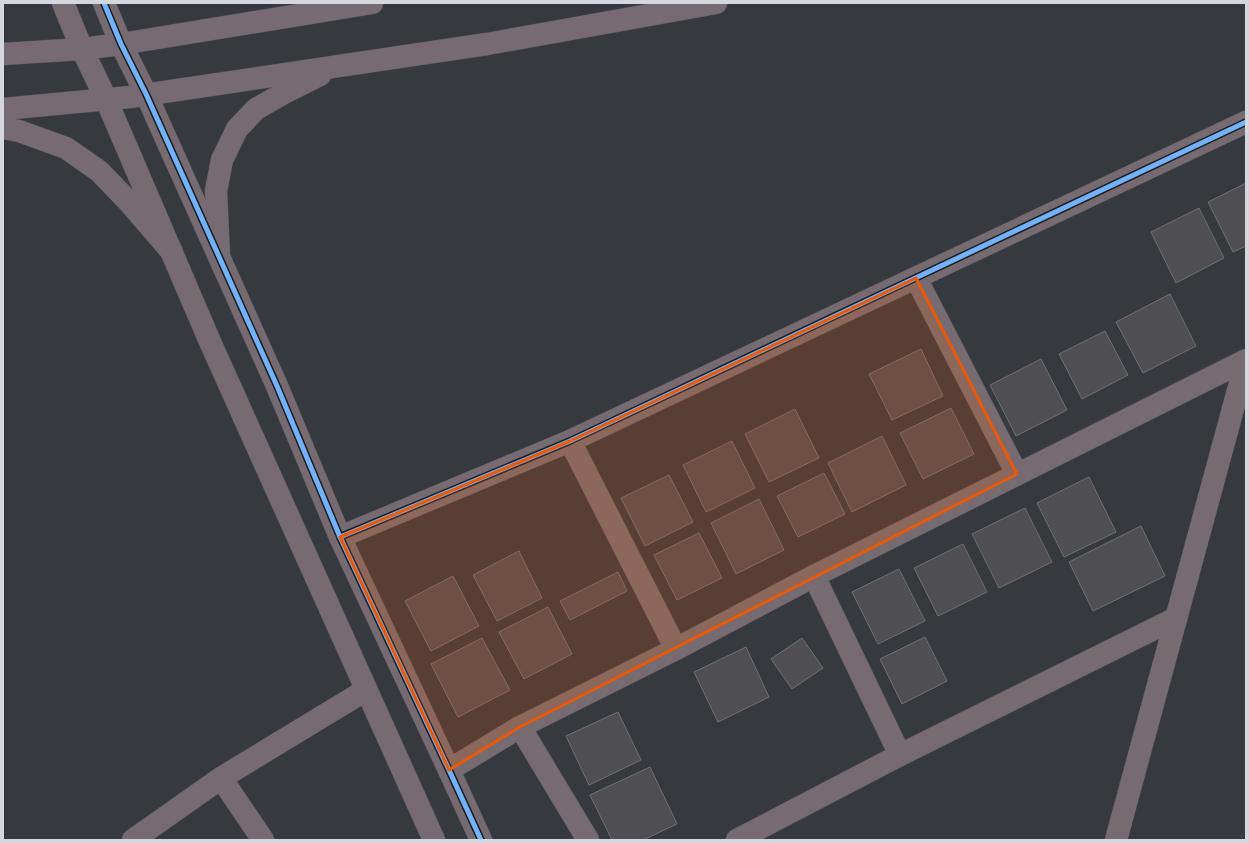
<svg xmlns="http://www.w3.org/2000/svg" width="1249" height="843" viewBox="0 0 1249 843" font-family="'Archivo Narrow',sans-serif">
  <style>
    .building { fill: #4f4e52; stroke: #706f73 }
    .lines { fill: none; stroke-linecap: round; stroke-linejoin: round }
    .minor-casing { stroke: #53565a; stroke-width: 23 }
    .major-casing { stroke: #53565a; stroke-width: 23 }
    .minor { stroke: #766b71; stroke-width: 22 }
    .major { stroke: #766b73; stroke-width: 22 }
    .cycleway-casing { stroke: #1c1f24; stroke-width: 8 }
    .cycleway { stroke: #73b2f8; stroke-width: 5 }
    .marked { fill: #e8590c; fill-opacity: 0.2; stroke: #e8590c; stroke-width: 3; stroke-linejoin: round }
  </style>
  <rect width="100%" height="100%" fill="#36393e"/>
  <g class="building">
    <polygon points="1246,183 1246,246 1233,252 1208,202"/>
    <polygon points="1199,208 1224,258 1176,283 1151,232"/>
    <polygon points="1170,294 1196,346 1143,373 1116,322"/>
    <polygon points="1105,331 1128,375 1082,399 1059,354"/>
    <polygon points="921,349 943,396 892,420 869,374"/>
    <polygon points="1041,359 1067,410 1016,436 990,385"/>
    <polygon points="951,408 974,454 923,479 900,433"/>
    <polygon points="795,409 819,458 769,482 745,434"/>
    <polygon points="882,436 906,485 852,512 828,463"/>
    <polygon points="732,441 755,488 706,512 683,465"/>
    <polygon points="824,473 845,514 798,537 777,496"/>
    <polygon points="669,475 693,522 645,546 621,498"/>
    <polygon points="1089,477 1116,532 1064,557 1037,503"/>
    <polygon points="759,499 784,550 736,574 711,523"/>
    <polygon points="1025,508 1052,562 999,588 972,534"/>
    <polygon points="1141,526 1165,576 1093,611 1069,562"/>
    <polygon points="699,533 722,578 677,600 654,555"/>
    <polygon points="963,544 987,592 938,616 914,568"/>
    <polygon points="519,551 542,598 497,621 473,575"/>
    <polygon points="899,569 925,621 878,644 852,592"/>
    <polygon points="618,572 627,591 570,620 560,601"/>
    <polygon points="453,576 479,626 431,651 405,601"/>
    <polygon points="548,607 572,654 524,679 499,632"/>
    <polygon points="925,637 947,681 902,704 880,659"/>
    <polygon points="482,638 510,690 458,717 431,664"/>
    <polygon points="802,638 823,668 792,689 771,659"/>
    <polygon points="746,647 769,697 718,722 694,672"/>
    <polygon points="618,712 641,760 589,785 566,736"/>
    <polygon points="650,767 677,824 643,840 612,840 590,795"/>
  </g>
  <g class="lines">
    <defs>
      <g id="minor">
        <polyline points="63,3 82,49 106,99 211,344 434,840"/>
        <polyline points="104,3 121,44 146,94 277,386 340,537 449,770 481,840"/>
        <polyline points="916,278 1017,474"/>
        <polyline points="570,441 676,649"/>
        <polyline points="340,537 570,441 1246,122"/>
        <polyline points="814,576 900,755"/>
        <polyline points="520,727 588,840"/>
        <polyline points="449,770 520,727 676,649 814,576 1246,360"/>
        <polyline points="221,778 263,840"/>
        <polyline points="133,840 221,778 366,690"/>
        <polyline points="737,840 900,755 1176,618"/>
        <polyline points="1116,840 1246,361"/>
      </g>
      <g id="major">
        <polyline points="3,54 82,49 121,44 372,3"/>
        <polyline points="3,109 130,97 487,44 716,3"/>
        <polyline points="3,128 19,131 66,148 99,171 128,201 172,252"/>
        <polyline points="219,256 216,191 222,160 237,129 256,109 284,93 320,75"/>
      </g>
    </defs>
    <use href="#minor" class="minor-casing"/>
    <use href="#major" class="major-casing"/>
    <use href="#minor" class="minor"/>
    <use href="#major" class="major"/>
    <defs>
      <g id="cycleway">
        <polyline points="104,3 121,44 146,94 277,386 340,537 449,770 481,840"/>
        <polyline points="340,537 570,441 1246,122"/>
      </g>
    </defs>
    <use href="#cycleway" class="cycleway-casing"/>
    <use href="#cycleway" class="cycleway"/>
  </g>
  <path class="marked" d="M916 278 1017 474 520 727 449 770 340 537 570 441Z"/>
  <rect width="1249" height="843" fill="none" stroke="#d4d8de" stroke-width="8"/>
</svg>
